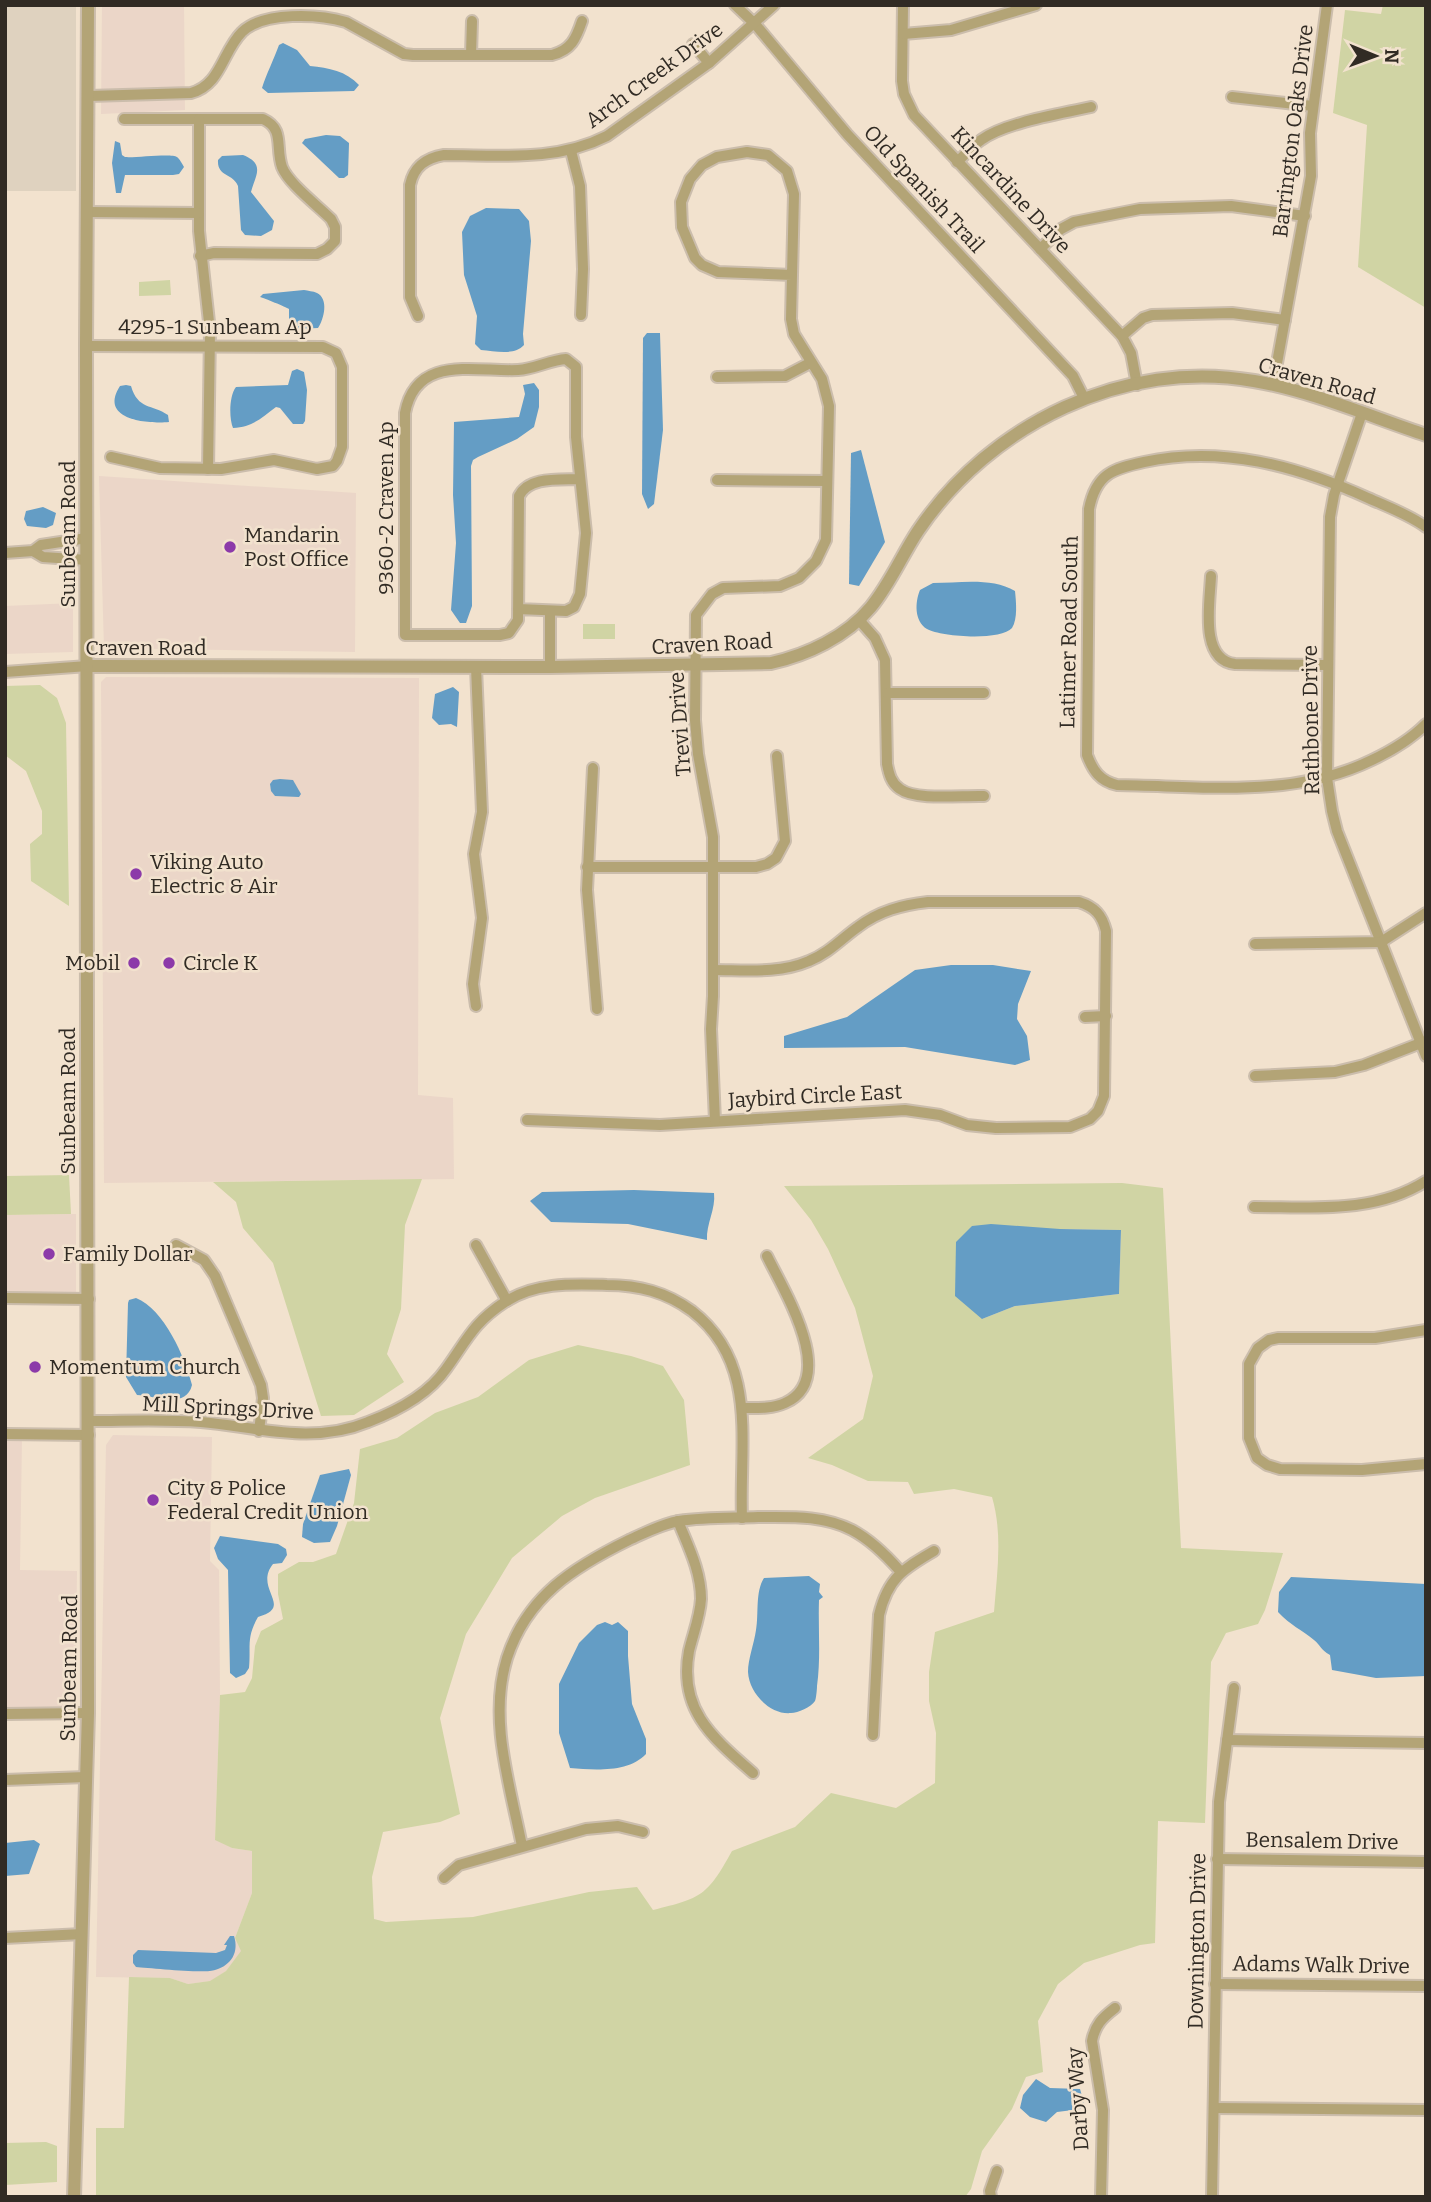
<svg xmlns="http://www.w3.org/2000/svg" width="1431" height="2202" viewBox="0 0 1431 2202" font-family="Bitter,serif">
  <style>
    .commercial { fill: #ebd6c8 }
    .medical { fill: #dfd2bf }
    .green { fill: #d0d4a4; fill-rule: evenodd }
    .water { fill: #649dc5 }
    .lines { fill: none; stroke-linecap: round; stroke-linejoin: round }
    .minor-casing { stroke: #cbbdac; stroke-width: 14 }
    .tertiary-casing { stroke: #cbbdac; stroke-width: 16 }
    .minor { stroke: #b3a476; stroke-width: 10 }
    .tertiary { stroke: #b3a476; stroke-width: 12 }
    .poi-dot { fill: #8c3aa9; stroke: #f2e2ce; stroke-width: 2.5 }
    .labels { text-anchor: middle; stroke-width: 5; stroke-linejoin: round; paint-order: stroke }
    .street-label { font-size: 21px; fill: #312b24; stroke: #f2e2ce }
    .poi-label { font-size: 21px; fill: #312b24; stroke: #f2e2ce; text-anchor: start }
  </style>
  <rect width="100%" height="100%" fill="#f2e2ce"/>
  <g class="commercial">
    <polygon points="102,5 184,5 185,110 101,114"/>
    <polygon points="99,476 356,493 355,652 104,648"/>
    <polygon points="73,603 73,652 5,654 5,606"/>
    <polygon points="106,677 419,678 418,1095 453,1098 454,1179 104,1183 101,682"/>
    <polygon points="76,1214 76,1304 5,1303 5,1215"/>
    <polygon points="113,1435 212,1437 210,1561 219,1570 220,1695 215,1839 232,1848 252,1851 252,1893 235,1938 242,1951 226,1971 211,1981 188,1984 170,1978 96,1977 106,1445"/>
    <polygon points="5,1438 22,1438 20,1570 77,1571 75,1718 5,1720"/>
  </g>
  <rect class="medical" x="5" y="5" width="71" height="186"/>
  <g class="green">
    <polygon points="1383,5 1426,5 1426,308 1358,267 1367,125 1333,113 1345,10 1381,14"/>
    <polygon points="170,280 171,295 139,296 139,282"/>
    <rect x="583" y="624" width="32" height="15"/>
    <polygon points="40,685 57,698 66,723 69,906 31,881 30,844 42,834 42,811 26,771 5,755 5,686"/>
    <polygon points="69,1175 71,1214 5,1215 5,1176"/>
    <polygon points="422,1179 405,1225 401,1309 387,1354 404,1382 354,1415 321,1416 273,1263 243,1228 236,1202 213,1182"/>
    <path d="M1122 1183 1163 1188 1181 1548 1283 1553 1265 1610 1258 1624 1226 1633 1211 1662 1205 1823 1158 1821 1155 1943 1140 1945 1084 1963 1058 1984 1038 2021 1043 2072 1026 2077 1012 2109 982 2151 971 2189 965 2197H96V2128H124L129 1977 170 1978 188 1984 210 1981 226 1971 241 1951 235 1938 252 1893V1851L232 1848 215 1840 220 1695 245 1692 252 1678 255 1646 261 1631 283 1619 278 1594V1574L299 1562H313L336 1554 354 1503 360 1449 397 1438 435 1413 478 1397 529 1360 578 1345 631 1356 663 1366 684 1400 690 1465 595 1498 562 1516 512 1558 466 1634 440 1718 460 1814 440 1822 383 1832 372 1877 374 1919 386 1922 473 1917 589 1892 637 1887 653 1910C702 1898 707 1896 732 1851L795 1827 831 1793 896 1808 935 1783 936 1733 929 1701V1672L935 1632 994 1612C997 1574 1003 1534 992 1497L954 1489 914 1494 908 1482 868 1481 832 1465 808 1458 863 1419 873 1376 855 1308 828 1249 811 1220 784 1186ZM1060 1229 1121 1230 1119 1294 1015 1306 982 1319Z"/>
    <polygon points="46,2142 57,2146 57,2182 5,2185 5,2143"/>
  </g>
  <g class="water">
    <path d="M283 43 297 50 310 66C329 68 346 71 359 85L354 91 268 93 262 88C266 75 274 59 279 45Z"/>
    <polygon points="326,135 340,136 349,143 348,175 344,178 339,178 302,143 305,139"/>
    <path d="M115 141 120 143 122 155 125 157C135 158 172 153 177 157 179 158 183 165 184 167L179 174 173 175H125L121 193H116L112 163Z"/>
    <path d="M243 155C266 164 255 176 251 192L274 221 272 230 261 236 245 235 241 230 238 186C233 173 217 177 218 160L222 156Z"/>
    <path d="M486 208 519 209 529 221 531 241 523 334 524 345C514 356 495 351 481 350L475 344 477 316 464 275 462 232 470 216Z"/>
    <path d="M304 290C308 291 313 291 317 293 329 299 324 319 318 328L296 329 289 322V309C286 307 264 298 260 297L263 294Z"/>
    <polygon points="647,333 660,333 663,430 654,504 648,509 642,494 643,338"/>
    <path d="M297 369 304 372 307 390 305 421 303 424H293L280 408 276 407C261 418 253 427 233 428 229 418 229 396 236 387L288 385 292 371Z"/>
    <polygon points="534,383 539,390 539,407 534,427 517,439 478,457 473,460 471,466 472,606 466,623 460,623 451,610 456,543 453,495 454,422 519,417 525,394 523,385"/>
    <path d="M126 385 131 386C138 410 152 404 168 415L169 422C148 424 98 420 120 386Z"/>
    <polygon points="861,450 885,542 859,586 849,584 851,453"/>
    <polygon points="43,507 56,513 53,525 46,528 27,526 24,519 26,511"/>
    <path d="M933 583C959 583 992 577 1015 591 1016 601 1018 619 1012 628 1001 641 941 637 927 629 914 621 915 602 920 590Z"/>
    <polygon points="453,687 459,692 457,727 451,724 439,725 432,718 435,694"/>
    <polygon points="280,779 293,780 301,794 299,797 275,796 271,791 270,784 273,780"/>
    <polygon points="951,965 993,965 1031,971 1018,1004 1017,1019 1027,1036 1030,1060 1015,1065 905,1047 784,1048 784,1036 847,1017 915,970"/>
    <path d="M634 1190 714 1193C716 1209 706 1224 707 1240L628 1224 551 1222 530 1201 542 1192Z"/>
    <polygon points="991,1224 1060,1229 1121,1230 1119,1294 1015,1306 982,1319 955,1296 956,1242 972,1226"/>
    <path d="M136 1298C164 1309 185 1357 192 1385 186 1410 153 1395 137 1395L126 1377 128 1303 129 1300Z"/>
    <polygon points="349,1469 351,1475 337,1526 330,1542 314,1543 302,1537 303,1524 320,1475"/>
    <path d="M220 1536 278 1544 286 1549 287 1555 282 1563 273 1564C253 1589 295 1607 258 1617 246 1638 251 1646 249 1668L245 1674 236 1678 230 1673 228 1570 218 1559 214 1548Z"/>
    <path d="M809 1576 820 1584 819 1592 823 1597 819 1600C818 1629 821 1657 817 1686 817 1690 816 1699 815 1701 811 1707 798 1713 791 1713 770 1715 749 1693 748 1672 748 1659 754 1644 756 1630 759 1614 755 1592 764 1578Z"/>
    <path d="M1291 1577 1426 1584V1676L1376 1678 1332 1670 1330 1655C1320 1649 1321 1646 1314 1640 1301 1629 1291 1626 1278 1612L1279 1592Z"/>
    <path d="M605 1622 612 1625 618 1622 628 1631V1656L632 1704 646 1739V1754C628 1773 594 1770 570 1768L559 1733V1684L579 1643 597 1625Z"/>
    <polygon points="34,1840 40,1844 29,1874 5,1876 5,1843"/>
    <path d="M230 1936H234C239 1952 232 1965 215 1970 206 1974 150 1968 136 1967L133 1963V1955L138 1950 216 1953 225 1950 227 1945H224Z"/>
    <polygon points="1036,2079 1050,2088 1080,2089 1084,2103 1081,2109 1057,2112 1046,2122 1030,2117 1020,2108 1023,2095"/>
  </g>
  <g class="lines">
    <defs>
      <g id="minor">
        <polyline points="735,5 755,24 847,134 1073,376 1084,398"/>
        <polyline points="903,5 902,81 904,94 914,115 1122,336 1131,353 1137,385"/>
        <polyline points="903,34 951,30 1036,5"/>
        <polyline points="693,44 709,63"/>
        <polyline points="471,55 472,21"/>
        <path d="M89 96 191 93C221 85 222 52 242 32 264 11 319 14 346 22L404 54 413 55H552C571 50 576 39 582 21"/>
        <polyline points="1232,97 1313,106"/>
        <path d="M124 119H263C285 129 275 147 282 167 288 183 318 206 331 219L335 227V241L327 249 317 254 214 253 200 256"/>
        <polyline points="199,119 199,231 210,331 208,469"/>
        <polyline points="571,151 580,186 583,269 581,315"/>
        <path d="M957 162C965 155 972 146 981 140 1006 122 1061 114 1091 107"/>
        <polyline points="88,212 199,213"/>
        <polyline points="1040,249 1061,229 1074,222 1140,209 1231,206 1305,216"/>
        <path d="M418 316 410 297V185C414 166 426 158 444 155 500 155 556 162 607 136L709 63 774 5"/>
        <polyline points="1122,336 1143,318 1152,315 1232,313 1285,320"/>
        <polyline points="86,346 323,347 336,353 342,367 342,447 337,461 333,466 317,469 274,460 221,469 160,468 111,457"/>
        <polyline points="717,377 785,376 810,363"/>
        <polyline points="1273,385 1311,176 1310,133 1327,5"/>
        <polyline points="1362,413 1334,495 1330,517 1327,778 1332,811 1337,831 1426,1056"/>
        <polyline points="717,480 827,481"/>
        <path d="M1426 527C1408 514 1388 507 1368 498 1297 466 1222 445 1144 462 1112 469 1096 474 1089 509L1087 755C1093 771 1100 781 1117 785 1203 786 1293 799 1372 760 1391 751 1411 739 1426 724"/>
        <polyline points="33,551 43,557 87,560"/>
        <polyline points="5,553 33,551 41,545 87,538"/>
        <path d="M1211 576C1210 602 1199 660 1235 664L1328 665"/>
        <path d="M518 609 566 611 574 607 580 594 586 533 576 437V367L566 359C550 360 535 369 518 370 475 372 416 354 405 413V635H500L509 633 518 620 519 496C529 476 560 480 580 479"/>
        <polyline points="550,611 550,667"/>
        <path d="M859 620 875 638 885 660 887 764C889 774 891 783 900 789 916 801 963 795 984 796"/>
        <polyline points="476,667 482,812 474,854 482,918 473,984 476,1006"/>
        <polyline points="5,672 88,666"/>
        <polyline points="887,693 984,693"/>
        <polyline points="593,768 587,890 597,1009"/>
        <polyline points="587,867 756,867 767,864 776,858 785,841 777,756"/>
        <polyline points="1255,944 1381,942 1426,913"/>
        <polyline points="1085,1017 1106,1016"/>
        <polyline points="1255,1076 1335,1072 1364,1065 1426,1041"/>
        <path d="M527 1120 660 1125 905 1110 940 1115 967 1125 996 1128 1070 1127 1090 1119 1098 1111 1104 1096 1106 931C1102 915 1095 907 1079 902H928C902 905 879 911 858 927 841 939 829 953 809 961 779 974 745 970 713 970"/>
        <polyline points="715,1121 711,1029 713,996 713,837 698,754 695,720 696,615 712,594 723,588 780,586 799,578 816,561 826,540 829,406 822,379 794,334 791,319 792,275 794,194 787,171 768,155 747,152 717,157 702,165 690,179 681,202 682,227 695,258 702,265 718,272 792,275"/>
        <path d="M1254 1207C1313 1207 1374 1214 1426 1181"/>
        <polyline points="176,1245 204,1260 215,1276 261,1385 263,1398 259,1431"/>
        <polyline points="476,1245 507,1301"/>
        <polyline points="5,1298 89,1299"/>
        <polyline points="1426,1330 1375,1338 1278,1338 1269,1340 1258,1348 1249,1364 1249,1438 1257,1458 1267,1465 1280,1469 1362,1470 1426,1464"/>
        <path d="M742 1408C756 1408 772 1409 785 1403 839 1379 784 1291 767 1256"/>
        <path d="M89 1421C126 1421 164 1419 201 1422 257 1427 313 1445 368 1422 397 1411 428 1395 446 1369 467 1340 473 1323 505 1302 536 1282 572 1284 607 1285 639 1285 666 1292 692 1311 759 1363 739 1443 742 1518"/>
        <polyline points="5,1434 89,1435"/>
        <path d="M678 1521C688 1546 701 1571 701 1599 700 1617 693 1634 689 1651 678 1710 713 1738 753 1773"/>
        <polyline points="5,1714 88,1713"/>
        <path d="M873 1735 879 1615C888 1578 903 1569 934 1551"/>
        <polyline points="1227,1740 1426,1743"/>
        <polyline points="5,1780 86,1777"/>
        <path d="M522 1846C510 1785 488 1719 507 1658 527 1596 574 1567 629 1540 645 1533 661 1524 679 1521 705 1517 732 1518 758 1517 790 1517 823 1515 852 1530 871 1540 886 1555 900 1571"/>
        <polyline points="1217,1859 1426,1862"/>
        <polyline points="444,1878 459,1865 586,1829 618,1826 643,1832"/>
        <polyline points="5,1938 82,1934"/>
        <polyline points="1215,1984 1426,1986"/>
        <polyline points="1214,2108 1426,2110"/>
        <polyline points="991,2197 990,2191 997,2171"/>
        <path d="M1101 2197 1103 2110 1092 2041C1095 2025 1102 2018 1115 2008"/>
        <polyline points="1212,2197 1219,1802 1234,1688"/>
      </g>
      <g id="tertiary">
        <path d="M88 666 550 667 771 663C807 655 846 637 871 607 890 584 902 555 918 531 990 424 1125 358 1254 381 1312 391 1369 416 1426 435"/>
        <polyline points="74,2197 88,1713 86,346 88,5"/>
      </g>
    </defs>
    <use href="#minor" class="minor-casing"/>
    <use href="#tertiary" class="tertiary-casing"/>
    <use href="#minor" class="minor"/>
    <use href="#tertiary" class="tertiary"/>
  </g>
  <g class="poi-dot">
    <circle cx="230" cy="547" r="7"/>
    <circle cx="136" cy="874" r="7"/>
    <circle cx="134" cy="963" r="7"/>
    <circle cx="169" cy="963" r="7"/>
    <circle cx="49" cy="1254" r="7"/>
    <circle cx="35" cy="1367" r="7"/>
    <circle cx="153" cy="1500" r="7"/>
  </g>
  <g class="labels">
    <g class="street-label">
      <text transform="translate(654 75) rotate(-36)" y="7">Arch Creek Drive</text>
      <text transform="translate(1293 131) rotate(-83)" y="7">Barrington Oaks Drive</text>
      <text transform="translate(924 189) rotate(47)" y="7">Old Spanish Trail</text>
      <text transform="translate(1011 190) rotate(47)" y="7">Kincardine Drive</text>
      <text x="215" y="334">4295-1 Sunbeam Ap</text>
      <text transform="translate(1317 381) rotate(16)" y="7">Craven Road</text>
      <text transform="translate(386 508) rotate(-90)" y="7">9360-2 Craven Ap</text>
      <text transform="translate(68 534) rotate(-90)" y="7">Sunbeam Road</text>
      <text transform="translate(1069 632) rotate(-89)" y="7">Latimer Road South</text>
      <text transform="translate(712 644) rotate(-3)" y="7">Craven Road</text>
      <text x="146" y="655">Craven Road</text>
      <text transform="translate(1311 720) rotate(-91)" y="7">Rathbone Drive</text>
      <text transform="translate(680 724) rotate(-94)" y="7">Trevi Drive</text>
      <text transform="translate(815 1096) rotate(-3)" y="7">Jaybird Circle East</text>
      <text transform="translate(68 1101) rotate(-90)" y="7">Sunbeam Road</text>
      <text transform="translate(228 1408) rotate(3)" y="7">Mill Springs Drive</text>
      <text transform="translate(69 1668) rotate(-89)" y="7">Sunbeam Road</text>
      <text transform="translate(1322 1841) rotate(1)" y="7">Bensalem Drive</text>
      <text transform="translate(1197 1941) rotate(-89)" y="7">Downington Drive</text>
      <text transform="translate(1321 1965) rotate(1)" y="7">Adams Walk Drive</text>
      <text transform="translate(1078 2099) rotate(-94)" y="7">Darby Way</text>
    </g>
    <g class="poi-label">
      <text x="244" y="542">Mandarin<tspan x="244" dy="24">Post Office</tspan></text>
      <text x="150" y="869">Viking Auto<tspan x="150" dy="24">Electric &amp; Air</tspan></text>
      <text x="120" y="970" text-anchor="end">Mobil</text>
      <text x="183" y="970">Circle K</text>
      <text x="63" y="1261">Family Dollar</text>
      <text x="49" y="1374">Momentum Church</text>
      <text x="167" y="1495">City &amp; Police<tspan x="167" dy="24">Federal Credit Union</tspan></text>
    </g>
  </g>
  <rect width="1431" height="2202" fill="none" stroke="#312b24" stroke-width="14"/>
  <g transform="translate(1375 56) rotate(91)" stroke="#f2e2ce" stroke-width="5" paint-order="stroke">
  <path d="M0-5L12 26L0 18L-12 26Z" fill="#312b24"/>
  <text y="-10" font-size="19" font-weight="bold" text-anchor="middle" fill="#312b24">N</text>
  </g>
</svg>
